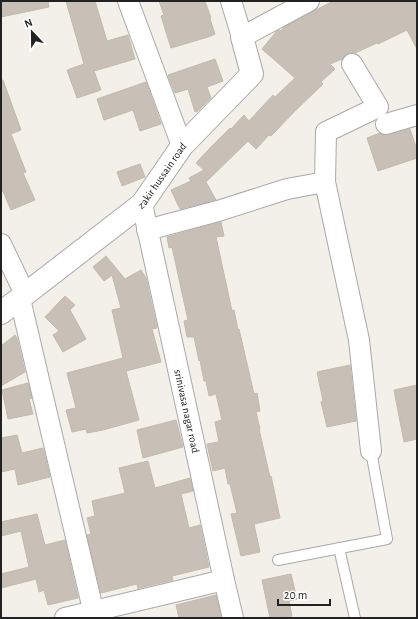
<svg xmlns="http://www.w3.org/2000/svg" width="418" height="619" viewBox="0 0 418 619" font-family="'Alegreya Sans',sans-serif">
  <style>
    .building { fill: #c8c0b7; stroke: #c5b9a9 }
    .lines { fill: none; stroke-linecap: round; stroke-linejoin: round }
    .service-casing { stroke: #a9a9a9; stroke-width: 12 }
    .minor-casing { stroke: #a9a9a9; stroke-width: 22 }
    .tertiary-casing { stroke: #a9a9a9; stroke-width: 24 }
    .service { stroke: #fff; stroke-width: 10 }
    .minor { stroke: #fff; stroke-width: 20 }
    .tertiary { stroke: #fff; stroke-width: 22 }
    .labels { text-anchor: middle; stroke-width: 3; stroke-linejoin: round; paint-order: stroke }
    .street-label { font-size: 11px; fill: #222; stroke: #fff }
  </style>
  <rect width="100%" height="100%" fill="#f2f0e8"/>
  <g class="building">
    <polygon points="1,1 48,1 49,7 1,17"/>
    <polygon points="66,1 95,1 107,41 128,35 135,59 94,71 101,90 77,98 67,70 84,64"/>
    <polygon points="159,1 205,1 211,18 210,19 215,34 208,37 171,48 161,16 164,15"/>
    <polygon points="333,1 417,1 417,49 407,30 378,44 377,43 355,53 351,53 346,54 342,59 330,64 335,69 321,82 323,84 295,111 271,136 269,135 256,149 248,141 206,182 216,200 180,209 171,190 191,181 189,178 204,170 196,163 209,149 230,128 231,129 244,115 249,121 273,95 275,97 295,78 262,49 276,32 279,30 281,31 284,27"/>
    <polygon points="215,59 223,81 207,87 211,98 198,111 195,112 188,89 175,93 168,75"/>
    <polygon points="1,80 3,80 21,130 11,134 26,172 23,173 35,200 11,210 1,187"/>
    <polygon points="146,82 161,124 140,131 133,110 104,120 97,99"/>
    <polygon points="410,129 417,150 417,158 378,171 367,138 380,133 384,135 389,135"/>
    <polygon points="140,164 145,177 122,186 117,172"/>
    <polygon points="221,222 224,236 216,237 232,311 234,310 238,330 239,329 254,394 257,393 260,411 256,412 260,429 259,429 270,477 271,476 280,518 254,524 260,552 241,556 231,514 237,513 230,484 228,484 225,468 213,471 207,444 219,442 215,422 222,420 216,394 209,396 206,381 204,381 200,360 199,361 194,337 187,337 184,321 188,320 172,247 169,248 167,237"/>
    <polygon points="106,256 125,279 141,270 146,278 157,328 152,329 161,362 126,371 139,420 103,430 87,433 86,429 72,432 66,410 76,408 67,373 123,358 112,310 121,308 112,275 104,281 93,267"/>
    <polygon points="65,296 75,305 70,310 86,339 63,352 53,335 59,331 45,317"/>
    <polygon points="15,335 17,338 25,372 1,386 1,346"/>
    <polygon points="350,365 356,421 327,427 321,402 323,401 317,372"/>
    <polygon points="28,383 32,398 29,399 33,414 8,419 2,390"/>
    <polygon points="417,385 417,439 404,442 394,390"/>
    <polygon points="176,420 183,447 143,458 137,430"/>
    <polygon points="17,435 22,453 43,448 50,477 18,485 15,469 1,472 1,438"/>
    <polygon points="148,461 155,488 190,478 193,491 181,494 189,528 200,525 209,567 172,576 173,580 139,588 138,589 137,584 101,593 87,535 91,534 87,518 95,516 92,501 125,493 119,468"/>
    <polygon points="37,514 45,545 65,540 78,598 48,605 44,590 39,592 36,579 1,588 1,574 29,567 21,531 1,536 1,522"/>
    <polygon points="291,574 297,599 289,601 292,616 282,618 270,618 262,580"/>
    <polygon points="216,595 221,617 218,618 179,618 176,605"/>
  </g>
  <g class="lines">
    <defs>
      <g id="service">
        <polyline points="339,548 355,618"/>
        <polyline points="278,560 387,539 371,451"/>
      </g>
      <g id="minor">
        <polyline points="128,1 182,146"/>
        <polyline points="231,1 242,37 309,1"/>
        <polyline points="352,64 378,107 326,132 325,182 359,340 371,451"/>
        <polyline points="386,124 417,115"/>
        <path id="s1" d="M142 204 224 580 233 618"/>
        <polyline points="147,230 218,211 287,189 325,182"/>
        <polyline points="1,244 25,294"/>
        <polyline points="20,299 95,618"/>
        <polyline points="65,618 224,580"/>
      </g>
      <g id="tertiary">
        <path id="s2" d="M1 313 142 204 182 146 252 74 242 37"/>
      </g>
    </defs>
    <use href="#service" class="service-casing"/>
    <use href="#minor" class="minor-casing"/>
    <use href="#tertiary" class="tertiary-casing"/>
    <use href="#service" class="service"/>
    <use href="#minor" class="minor"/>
    <use href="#tertiary" class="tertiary"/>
  </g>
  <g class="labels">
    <g class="street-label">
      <text dy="4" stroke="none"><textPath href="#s2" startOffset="213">zakir hussain road</textPath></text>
      <text dy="4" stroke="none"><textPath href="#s1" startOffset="212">srinivasa nagar road</textPath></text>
    </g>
  </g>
  <rect width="418" height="619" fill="none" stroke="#222222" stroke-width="4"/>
  <g transform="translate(32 32) rotate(338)" stroke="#ffffff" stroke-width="3" paint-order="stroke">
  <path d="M0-3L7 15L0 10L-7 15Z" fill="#222222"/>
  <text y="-6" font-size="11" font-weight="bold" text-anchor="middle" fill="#222222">N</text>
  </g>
  <path d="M278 599v6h52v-6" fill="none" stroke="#222222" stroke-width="2"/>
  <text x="284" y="599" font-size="12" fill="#222222" stroke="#ffffff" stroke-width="3" paint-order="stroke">20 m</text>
</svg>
